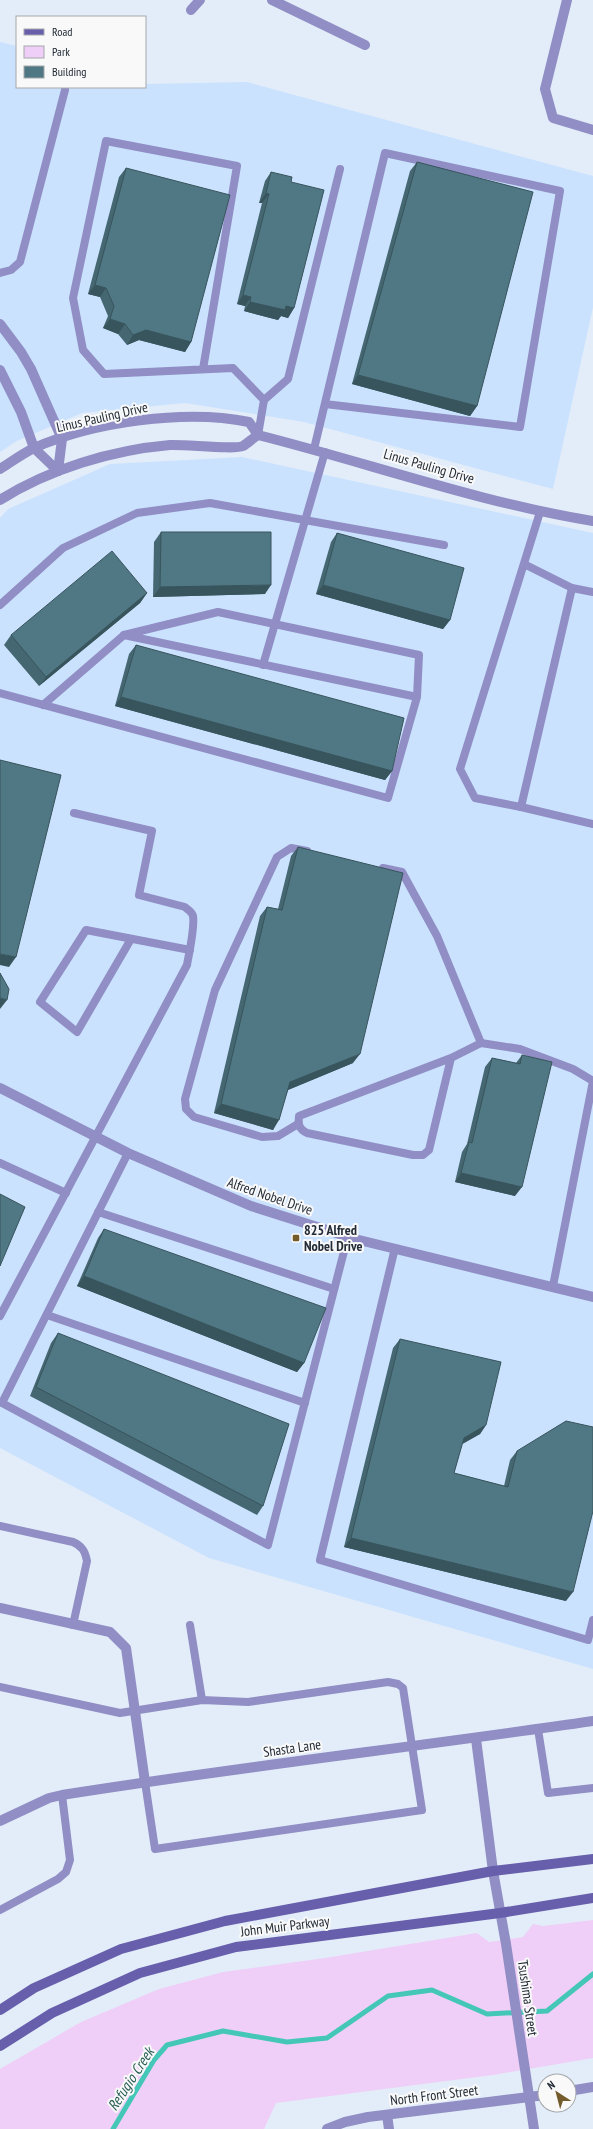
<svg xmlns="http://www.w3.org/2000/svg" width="593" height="2129" viewBox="0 0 593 2129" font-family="'PT Sans Narrow',sans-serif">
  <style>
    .built { fill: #cae2fe }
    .green { fill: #efcff7 }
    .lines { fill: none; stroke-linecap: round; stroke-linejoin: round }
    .stream { stroke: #45c7b7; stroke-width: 5 }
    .service { stroke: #908ec4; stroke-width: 8 }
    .minor { stroke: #908ec4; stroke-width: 10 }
    .tertiary { stroke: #908ec4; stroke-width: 10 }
    .secondary { stroke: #675fac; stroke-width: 10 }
    .wall { fill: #456772 }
    .shaded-wall { fill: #38545c }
    .building { fill: #507884; stroke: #38545c }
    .poi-dot { fill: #745b2c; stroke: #f9f9f9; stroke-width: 1.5 }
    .labels { text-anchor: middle; stroke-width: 4; stroke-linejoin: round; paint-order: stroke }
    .street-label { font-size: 14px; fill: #222b36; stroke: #f9f9f9 }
    .poi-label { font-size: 14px; font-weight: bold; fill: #222b36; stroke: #f9f9f9; text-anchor: start }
    .water-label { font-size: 15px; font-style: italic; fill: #275d55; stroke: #f9f9f9 }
  </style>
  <rect width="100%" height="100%" fill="#e3edf9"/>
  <g class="built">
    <polygon points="0,42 17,46 17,87 145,87 145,84 247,82 593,176 593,307 553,489 304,422 185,403 82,413 17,441 0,452"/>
    <polygon points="242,457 593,533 593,1669 209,1558 0,1448 0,518 8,509 110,464"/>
  </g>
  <polygon class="green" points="593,1920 593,2058 493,2075 276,2103 264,2129 0,2129 0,2069 81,2022 159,1989 223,1972 325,1958 477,1933 489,1942 523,1937 533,1924 543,1926"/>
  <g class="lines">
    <polyline class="stream" points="113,2129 154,2060 167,2045 223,2031 287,2042 327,2038 388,1996 432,1990 487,2014 547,2011 593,1974"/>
    <g class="service">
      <polyline points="0,273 11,270 20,262 65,90"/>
      <polyline points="203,369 237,166 106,141 73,298 83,350 104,374 233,368 264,400 258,435"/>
      <polyline points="264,400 288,379 340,169"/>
      <polyline points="314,449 385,153 560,191 520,427 325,404"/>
      <polyline points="524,564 572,588 521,807 475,798 460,769 540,512"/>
      <polyline points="572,588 593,592"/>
      <polyline points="0,605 63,548 137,513 210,503 444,545"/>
      <polyline points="263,665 325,452"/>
      <polyline points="0,693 388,798 417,697 419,655 218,612 124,635 417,697"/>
      <polyline points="43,705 124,635"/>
      <polyline points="521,807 593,824"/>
      <polyline points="383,868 402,872 437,936 481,1043"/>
      <polyline points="131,939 77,1032 40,1002 86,930 190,950"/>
      <path d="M451 1058 429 1150 423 1155H413L307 1133C299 1129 298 1125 299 1116L451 1058 481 1043 520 1049 573 1069 593 1081 553 1286"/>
      <polyline points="298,1124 278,1136 262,1137 194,1117 186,1109 185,1099 215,990 277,857 291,848 307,851"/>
      <polyline points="128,1153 2,1403 268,1545 348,1236"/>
      <polyline points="0,1163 66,1193"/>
      <polyline points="98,1212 334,1289"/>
      <polyline points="395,1248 320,1560 588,1640 593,1620"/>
      <polyline points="47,1315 305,1403"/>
      <path d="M0 1316 187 965C189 953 195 928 193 916 192 912 188 910 185 907L139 895 152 831 74 813"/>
      <path d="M0 1526 73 1542C82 1546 85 1551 87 1561L73 1625"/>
      <polyline points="190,1625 202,1700"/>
      <polyline points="0,1687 120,1713 202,1700 248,1702 388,1682 398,1684 403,1688 422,1810 155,1849 145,1782"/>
      <polyline points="538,1729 548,1793 593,1788"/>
      <polyline points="0,1910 58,1879 66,1872 70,1860 62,1795"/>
    </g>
    <g class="minor">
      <polyline points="272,0 365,45"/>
      <polyline points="567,0 545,89 553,118 593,130"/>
      <polyline points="191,10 200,0"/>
      <polyline points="0,324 21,352 31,369 62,439 58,471"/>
      <polyline points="0,370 21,412 34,448 58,471"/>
      <polyline points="0,1608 110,1632 126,1648 145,1782"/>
      <polyline points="476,1739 493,1871"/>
      <path d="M0 1821 49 1798 62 1795C238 1767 416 1747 593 1721"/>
      <polyline points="569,2091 593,2087"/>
      <polyline points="387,2115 389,2129"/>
      <polyline points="327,2129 345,2122 368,2117 545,2095"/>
    </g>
    <g class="tertiary">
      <path d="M0 469C11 462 22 454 34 448 93 422 185 409 249 422L258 435C369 463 481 503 593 521"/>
      <path d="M0 500C49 469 112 450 170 445 184 444 234 450 243 446 248 443 253 438 258 435"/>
      <polyline points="0,1088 128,1153 251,1206 355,1239 593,1297"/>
      <polyline points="493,1871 506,1944 534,2129"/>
    </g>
    <g class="secondary">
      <polyline points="0,2010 34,1988 121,1949 225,1921 493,1871 593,1859"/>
      <polyline points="0,2046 52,2013 140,1973 236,1947 500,1913 593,1898"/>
    </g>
  </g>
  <g class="wall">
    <polygon points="417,162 477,406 470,416 352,384 410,171"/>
    <polygon points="126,168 191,342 185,352 139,340 127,345 118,334 103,328 108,316 100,297 88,294 119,177"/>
    <polygon points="271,172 291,182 294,308 288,318 281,316 278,320 244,311 245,306 237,304 262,203 259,203 265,181"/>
    <polygon points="161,532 265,594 153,597 154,542"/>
    <polygon points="337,533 450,620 443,629 316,594 331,542"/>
    <polygon points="147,593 140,603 39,686 4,645 11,635"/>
    <polygon points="136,645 392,771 385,780 115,706 129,654"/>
    <polygon points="298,847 353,1063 288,1090 273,1130 214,1113 260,916 267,907 278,909 291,856"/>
    <polygon points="522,1055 515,1196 455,1182 462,1152 467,1144 485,1067 492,1058 516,1063"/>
    <polygon points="104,1229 304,1363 297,1372 77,1286 98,1238"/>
    <polygon points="58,1333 263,1506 257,1515 30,1396 51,1343"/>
    <polygon points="400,1339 486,1425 480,1434 462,1444 454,1473 504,1486 510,1460 517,1451 566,1601 344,1547 393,1348"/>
  </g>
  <g class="shaded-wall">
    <polygon points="266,193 269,194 262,203 259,203"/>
    <polygon points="95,285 106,288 100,297 88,294"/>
    <polygon points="243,295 251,297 245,306 237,304"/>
    <polygon points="250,302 286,306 294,308 288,318 281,316 278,320 244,311"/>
    <polygon points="110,319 125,324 118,334 103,328"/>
    <polygon points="146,330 191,342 185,352 139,340 127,345 133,335"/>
    <polygon points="358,375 477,406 470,416 352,384"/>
    <polygon points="271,585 265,594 153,597 160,587"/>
    <polygon points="323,585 450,620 443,629 316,594"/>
    <polygon points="147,593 140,603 39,686 46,677"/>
    <polygon points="121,697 392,771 385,780 115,706"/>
    <polygon points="0,954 16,957 9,967 0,965"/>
    <polygon points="0,998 7,1000 0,1009"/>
    <polygon points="360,1054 353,1063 283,1092 290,1082"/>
    <polygon points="221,1104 279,1120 273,1130 214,1113"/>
    <polygon points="461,1173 522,1187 515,1196 455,1182"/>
    <polygon points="84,1276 304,1363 297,1372 77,1286"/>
    <polygon points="486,1425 480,1434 457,1447 464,1438"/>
    <polygon points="351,1538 573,1592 566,1601 344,1547"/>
  </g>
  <g class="building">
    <polygon points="417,162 533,192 477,406 358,375"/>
    <polygon points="126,168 230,195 191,342 146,330 133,335 125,324 110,319 114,306 106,288 95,285"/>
    <polygon points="271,172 292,177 291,182 324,190 294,308 286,306 285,310 250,302 251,297 243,295 269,194 266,193"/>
    <polygon points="161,532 271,532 271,585 160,587"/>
    <polygon points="337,533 464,568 450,620 323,585"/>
    <polygon points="112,551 147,593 46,677 11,635"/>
    <polygon points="136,645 404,718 392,771 121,697"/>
    <polygon points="0,760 61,775 16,957 0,954"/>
    <polygon points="298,847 403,873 360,1054 290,1082 279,1120 221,1104 267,907 282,910"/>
    <polygon points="0,973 9,989 7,1000 0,998"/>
    <polygon points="522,1055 552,1062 522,1187 461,1173 469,1142 472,1143 492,1058 520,1064"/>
    <polygon points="0,1194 25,1207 0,1266"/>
    <polygon points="104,1229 326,1308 304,1363 84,1276"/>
    <polygon points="58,1333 289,1424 263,1506 36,1387"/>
    <polygon points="400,1339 501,1362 486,1425 464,1438 454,1473 508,1487 517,1451 566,1421 593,1427 593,1511 573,1592 351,1538"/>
  </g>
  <rect class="poi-dot" x="292" y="1234" width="8" height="8" rx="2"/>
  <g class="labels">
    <g class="street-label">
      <text transform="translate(102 417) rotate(-13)" y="5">Linus Pauling Drive</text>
      <text transform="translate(429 466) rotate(16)" y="5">Linus Pauling Drive</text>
      <text transform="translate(270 1196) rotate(19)" y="5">Alfred Nobel Drive</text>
      <text transform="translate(292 1748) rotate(-8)" y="5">Shasta Lane</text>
      <text transform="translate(285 1926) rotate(-7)" y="5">John Muir Parkway</text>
      <text transform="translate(528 1998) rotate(82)" y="5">Tsushima Street</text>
      <text transform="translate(434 2095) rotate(-7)" y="5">North Front Street</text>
    </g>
    <g class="poi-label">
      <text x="304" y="1235">825 Alfred<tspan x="304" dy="16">Nobel Drive</tspan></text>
    </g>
    <g class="water-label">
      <text transform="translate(131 2079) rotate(-57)" y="5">Refugio Creek</text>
    </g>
  </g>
  <rect x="16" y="16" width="130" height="72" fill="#f9f9f9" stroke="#a3a7ab"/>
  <rect x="24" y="29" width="20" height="6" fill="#675fac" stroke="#a3a7ab"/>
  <text x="52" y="36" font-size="12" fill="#222b36">Road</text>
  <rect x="24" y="46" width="20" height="12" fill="#efcff7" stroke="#a3a7ab"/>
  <text x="52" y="56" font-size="12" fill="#222b36">Park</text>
  <rect x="24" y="66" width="20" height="12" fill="#507884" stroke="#a3a7ab"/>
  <text x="52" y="76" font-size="12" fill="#222b36">Building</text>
  <g transform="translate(557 2093) rotate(324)"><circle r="19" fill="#f9f9f9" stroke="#a3a7ab"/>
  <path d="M0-3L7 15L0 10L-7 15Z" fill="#745b2c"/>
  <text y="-6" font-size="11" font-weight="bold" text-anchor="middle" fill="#222b36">N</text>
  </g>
</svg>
